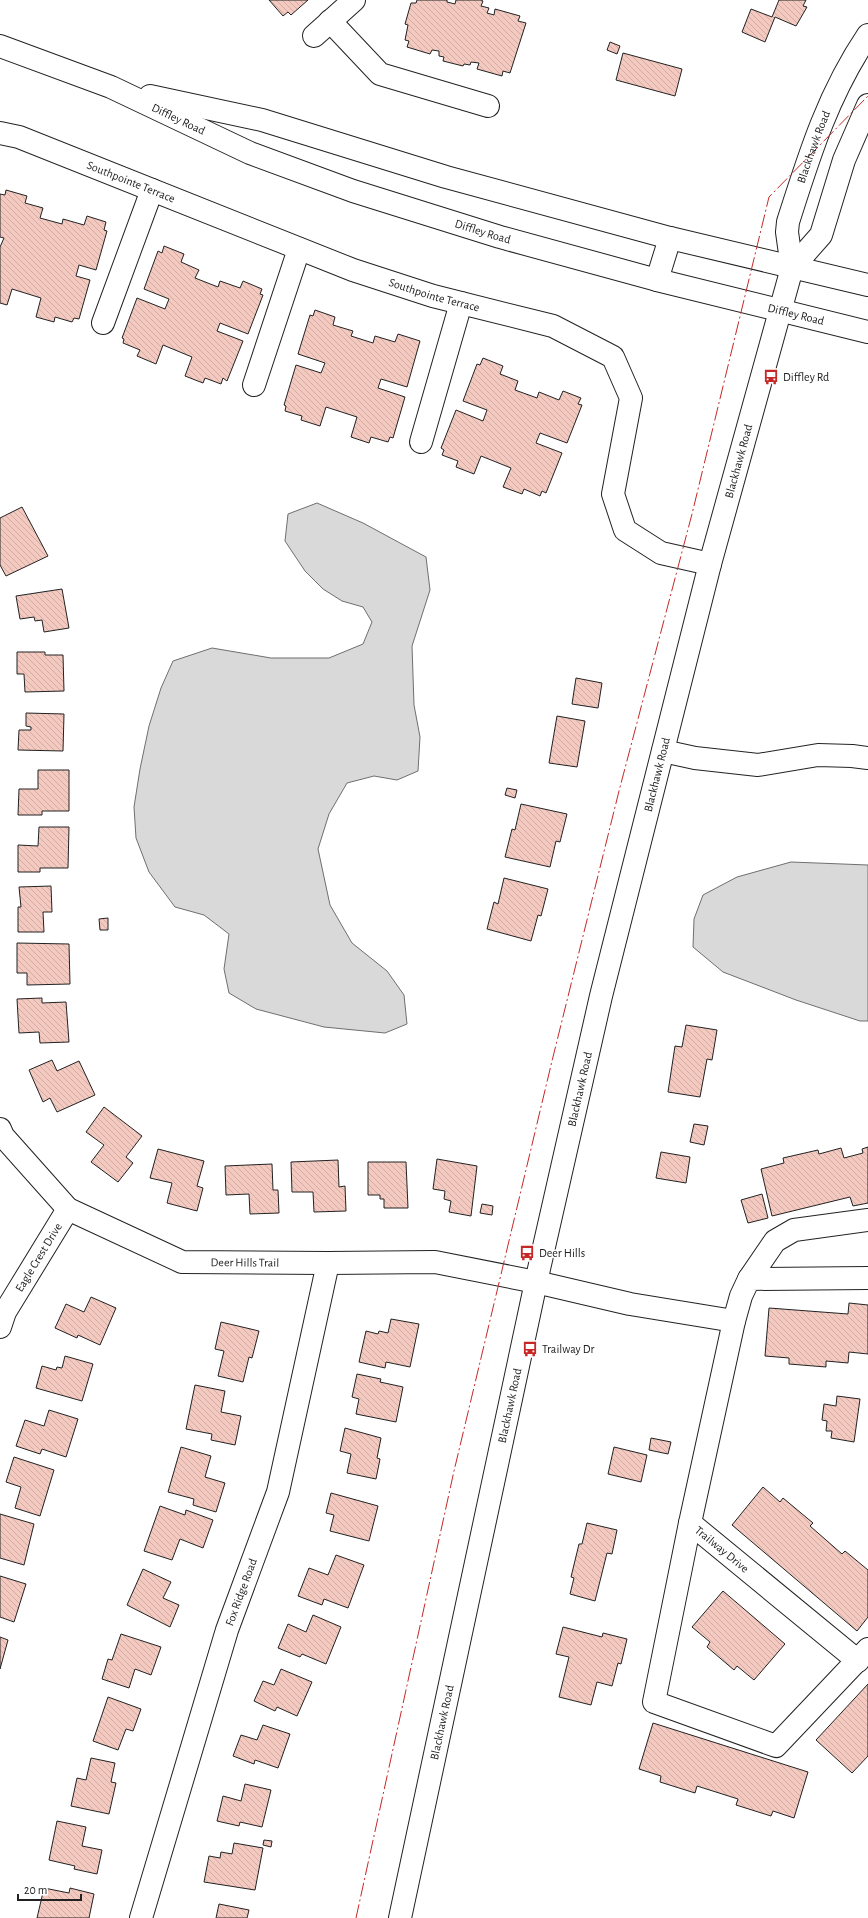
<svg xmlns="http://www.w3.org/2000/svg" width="868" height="1918" viewBox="0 0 868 1918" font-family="'Alegreya Sans',sans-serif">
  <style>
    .water { fill: #d9d9d9; stroke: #6f6f6f }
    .building { fill: url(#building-back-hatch); stroke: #222 }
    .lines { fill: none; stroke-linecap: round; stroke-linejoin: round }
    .minor-casing { stroke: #222; stroke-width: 24 }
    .major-casing { stroke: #222; stroke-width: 24 }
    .minor { stroke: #fff; stroke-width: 22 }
    .major { stroke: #fff; stroke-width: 22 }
    .power { stroke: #c62828; stroke-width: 1; stroke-dasharray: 14 3 2 3; stroke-linecap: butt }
    .labels { text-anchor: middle; stroke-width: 3; stroke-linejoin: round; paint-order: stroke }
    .street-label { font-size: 12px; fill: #222; stroke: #fff }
    .poi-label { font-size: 12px; fill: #222; stroke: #fff; text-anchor: start }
  </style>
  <defs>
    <pattern id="building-back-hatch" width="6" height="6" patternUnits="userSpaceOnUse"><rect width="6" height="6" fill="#f3c9c0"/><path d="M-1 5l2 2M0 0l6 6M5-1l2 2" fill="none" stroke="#d0aca5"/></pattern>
  </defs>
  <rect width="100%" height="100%" fill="#fff"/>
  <g class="water">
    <polygon points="317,503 363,523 426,557 430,590 412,646 414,705 420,737 418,771 397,780 374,776 347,783 329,814 318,849 330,905 352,943 387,971 404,995 407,1024 385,1033 324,1027 256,1009 229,993 224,969 229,934 204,915 175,907 149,872 136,838 134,807 140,769 149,726 161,688 173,661 212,648 271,658 329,658 363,644 372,622 363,607 342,601 323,589 305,571 285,541 288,514"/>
    <polygon points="791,862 868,865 868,1021 860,1021 796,1000 723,972 693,947 694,919 703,895 737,877"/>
  </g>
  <g class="building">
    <polygon points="269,0 308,0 291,15 288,12 283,16"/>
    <polygon points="417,0 447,0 447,2 455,4 456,0 481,0 483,1 481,6 489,8 487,13 494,15 495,9 520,16 518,21 526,23 510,73 503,71 502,76 477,69 479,63 471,62 470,65 464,64 463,66 443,61 444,57 439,56 439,51 432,50 430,54 407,47 409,41 405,40 408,25 405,24 411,3 416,3"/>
    <polygon points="779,0 806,0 803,6 807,7 796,26 775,17 765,42 742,32 751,9 772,17"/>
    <polygon points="610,42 620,46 617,54 607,50"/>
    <polygon points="623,53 682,69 675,96 616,80"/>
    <polygon points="6,190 27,196 25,203 43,208 40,218 62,224 63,219 84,225 87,216 106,222 104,230 107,231 96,270 79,265 76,276 90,280 79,319 74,318 72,322 55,317 54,322 36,317 41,298 12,289 7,305 0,303 0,247 4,238 0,237 0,194 5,195"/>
    <polygon points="164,246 184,254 181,262 199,270 195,278 218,287 220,281 240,288 243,281 262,289 260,294 263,295 248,334 220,323 217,331 243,341 227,381 223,378 221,384 205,378 203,383 185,376 192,357 163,345 156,364 137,356 140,350 123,343 124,339 122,338 137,298 165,309 169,299 144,289 158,251 162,253"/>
    <polygon points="315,310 335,317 333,325 353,331 351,336 373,343 375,336 395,342 398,334 420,341 407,387 381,379 378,388 405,397 393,438 390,437 388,442 371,437 369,443 351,437 357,417 326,407 320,426 301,420 302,416 285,411 286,406 284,405 296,365 321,373 325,363 298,354 310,315 313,316"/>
    <polygon points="483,358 503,366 500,374 518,381 515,390 537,398 539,392 559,400 563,391 581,398 578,404 582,405 567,443 540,433 536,443 562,453 546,493 542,491 540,496 524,489 522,494 503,487 511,468 481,456 474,474 456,467 458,461 442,455 444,450 441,448 456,410 483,421 487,410 463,401 477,364 480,365"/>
    <polygon points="22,507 48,556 6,576 0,565 0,518"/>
    <polygon points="62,589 69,628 44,632 42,620 35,621 34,617 20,619 16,596"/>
    <polygon points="17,652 45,652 45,655 63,655 64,691 25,692 24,674 17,674"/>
    <polygon points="576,678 602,683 598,708 572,704"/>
    <polygon points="26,713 64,714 63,751 18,750 19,730 31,730 31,727 26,726"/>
    <polygon points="557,716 585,721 577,767 549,763"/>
    <polygon points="38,770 69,770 69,811 42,811 42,815 18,815 19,789 38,789"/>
    <polygon points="507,788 517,790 515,798 505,795"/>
    <polygon points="521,804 567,814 560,842 556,841 550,867 505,857 512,829 515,830"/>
    <polygon points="39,827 69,827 68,868 40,868 40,872 18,872 18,845 38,846"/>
    <polygon points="504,878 548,889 541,916 538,915 531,941 487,929 494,902 498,904"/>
    <polygon points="51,886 52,912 43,912 44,932 18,932 18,907 21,907 19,887"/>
    <polygon points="108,918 108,930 100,930 99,919"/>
    <polygon points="17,943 69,944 70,984 27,985 27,973 17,973"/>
    <polygon points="42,998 42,1003 66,1002 69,1042 40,1043 39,1032 19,1033 17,999"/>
    <polygon points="686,1025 717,1030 712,1060 707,1059 700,1097 668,1092 675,1046 682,1047"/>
    <polygon points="52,1060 57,1071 79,1061 95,1095 57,1112 50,1098 43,1102 29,1070"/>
    <polygon points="104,1107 142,1136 126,1157 133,1163 118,1182 91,1162 104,1145 86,1132"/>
    <polygon points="694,1124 708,1126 704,1145 690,1142"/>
    <polygon points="868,1147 868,1203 853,1206 850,1197 772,1216 761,1169 784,1163 783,1158 818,1150 819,1154 841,1148 844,1158 863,1153 862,1149"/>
    <polygon points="158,1149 204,1161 197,1186 203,1188 197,1211 167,1203 172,1183 150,1178"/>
    <polygon points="661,1152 690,1157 686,1183 656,1178"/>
    <polygon points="437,1159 477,1166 471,1216 449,1212 451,1201 444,1199 445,1191 433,1189"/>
    <polygon points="338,1160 339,1187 345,1186 346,1211 314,1212 313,1192 292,1192 291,1162"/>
    <polygon points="368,1162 406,1162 408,1208 384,1208 384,1199 380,1199 380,1195 368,1195"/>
    <polygon points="272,1164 273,1190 278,1190 279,1213 250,1214 249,1194 226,1195 225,1166"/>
    <polygon points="762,1194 768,1218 748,1223 741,1200"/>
    <polygon points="482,1204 493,1206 492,1215 480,1213"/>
    <polygon points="91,1297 116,1308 100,1345 78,1335 77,1338 55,1328 66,1304 84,1312"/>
    <polygon points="849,1303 868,1305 868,1354 849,1352 848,1363 826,1361 826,1367 789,1364 789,1358 765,1356 769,1308 848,1314"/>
    <polygon points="391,1319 419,1324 410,1367 386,1362 385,1368 359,1362 366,1331 378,1334 379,1331 388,1333"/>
    <polygon points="221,1322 259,1331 252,1358 249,1357 243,1382 218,1376 224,1351 215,1349"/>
    <polygon points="65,1356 93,1364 82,1401 36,1388 42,1366 56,1370 57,1367 62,1368"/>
    <polygon points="357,1374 381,1379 380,1382 403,1387 396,1422 356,1414 359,1399 352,1397"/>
    <polygon points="195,1385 225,1391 221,1412 241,1416 235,1445 211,1440 212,1434 186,1429"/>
    <polygon points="837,1396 860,1399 854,1442 831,1438 832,1431 826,1431 827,1421 822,1420 824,1404 836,1406"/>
    <polygon points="49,1410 78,1419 66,1457 42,1449 40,1454 16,1446 25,1420 44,1426"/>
    <polygon points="345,1428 381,1438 377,1458 380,1459 376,1479 347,1473 351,1454 340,1451"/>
    <polygon points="651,1438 671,1442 668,1454 649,1450"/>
    <polygon points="181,1447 211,1456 205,1477 225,1483 216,1512 193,1505 194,1499 168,1492"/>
    <polygon points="614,1447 647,1455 641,1482 608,1474"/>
    <polygon points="14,1457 54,1470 40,1516 15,1508 21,1487 6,1482"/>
    <polygon points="763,1487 780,1502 783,1498 813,1523 810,1526 842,1554 845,1551 868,1570 868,1617 857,1631 732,1525"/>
    <polygon points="331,1493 378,1506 369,1541 330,1531 334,1515 326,1513"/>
    <polygon points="160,1506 185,1515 186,1510 213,1520 203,1548 180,1539 172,1560 144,1551"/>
    <polygon points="0,1514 34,1524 24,1565 0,1558"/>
    <polygon points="587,1523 617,1530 612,1554 607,1553 595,1601 570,1594 574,1578 571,1577 579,1544 582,1544"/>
    <polygon points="336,1555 364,1565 348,1608 324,1599 322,1605 298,1596 309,1568 328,1575"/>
    <polygon points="143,1569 171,1582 163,1598 179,1605 170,1627 127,1605"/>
    <polygon points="0,1576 26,1584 14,1622 0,1617"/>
    <polygon points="723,1591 785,1644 754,1680 737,1666 734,1670 707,1647 710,1642 692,1627"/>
    <polygon points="313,1615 341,1627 326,1664 302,1654 300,1657 278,1648 288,1624 306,1632"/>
    <polygon points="563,1627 602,1637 603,1633 627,1639 621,1664 618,1663 612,1686 597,1682 591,1705 559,1697 569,1657 556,1654"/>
    <polygon points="121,1634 161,1647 151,1675 135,1669 129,1688 102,1679 108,1659 112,1660"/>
    <polygon points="0,1637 8,1640 0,1669"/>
    <polygon points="281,1669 312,1682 297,1716 277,1707 275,1711 254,1701 263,1681 274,1685"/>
    <polygon points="868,1684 868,1756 852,1773 816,1740"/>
    <polygon points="108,1697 141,1709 133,1731 126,1729 118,1750 93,1741"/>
    <polygon points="653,1723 808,1772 794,1818 773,1811 771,1816 736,1805 738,1799 697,1786 695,1793 660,1782 661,1776 639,1769"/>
    <polygon points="263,1725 290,1734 278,1768 255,1760 254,1764 233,1756 241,1735 257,1740"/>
    <polygon points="91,1758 115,1763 111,1782 116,1783 109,1814 71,1806 77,1778 86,1780"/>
    <polygon points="245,1784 271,1790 262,1827 240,1822 239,1826 217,1821 223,1796 241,1801"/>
    <polygon points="57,1821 86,1827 82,1846 102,1850 97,1874 74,1869 75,1866 49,1860"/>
    <polygon points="264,1840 272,1841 271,1847 263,1845"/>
    <polygon points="234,1843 263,1848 255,1890 204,1882 209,1856 220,1858 221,1852 232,1854"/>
    <polygon points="44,1888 69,1893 70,1888 94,1894 89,1918 37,1918"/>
    <polygon points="219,1904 249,1910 247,1918 216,1918"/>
  </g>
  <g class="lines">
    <defs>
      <g id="minor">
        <polyline points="330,21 380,74 488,106"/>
        <polyline points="314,36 354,0"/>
        <path id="s1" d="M0 133 19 137 353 270 433 296 553 326 613 357 631 398 613 494 625 530 661 553 710 564"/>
        <polyline points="792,268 821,235 844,160 868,105"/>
        <polyline points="657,280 670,238"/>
        <polyline points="103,323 152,190"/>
        <polyline points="254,385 299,249"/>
        <polyline points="421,442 461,303"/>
        <polyline points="663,751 695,758 758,765 818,755 852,756 868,758"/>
        <path id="s2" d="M0 1129 3 1136 68 1209 182 1262 328 1263 435 1262 536 1282 630 1304 734 1321 690 1523 858 1661"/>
        <polyline points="749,1279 775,1241 794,1230 868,1220"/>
        <polyline points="734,1321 741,1296 749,1279 868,1278"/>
        <path id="s3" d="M0 1327 5 1312 68 1209"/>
        <polyline points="690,1523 654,1702 776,1746 868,1649"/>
        <path id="s4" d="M141 1918 227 1630 278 1492 328 1263"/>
        <path id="s5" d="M400 1918 536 1282 601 996 710 564 792 268 787 232 788 222C809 156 828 94 868 35"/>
      </g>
      <g id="major">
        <path id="s6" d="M0 46 111 87 250 153 353 191 500 237 657 280 868 332"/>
        <polyline points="150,96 262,120 446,177 670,238 868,285"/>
      </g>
    </defs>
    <use href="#minor" class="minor-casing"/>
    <use href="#major" class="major-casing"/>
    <use href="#minor" class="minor"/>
    <use href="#major" class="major"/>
    <polyline class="power" points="356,1918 454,1471 552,1061 619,791 692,514 769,197 868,96"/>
  </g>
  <defs>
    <symbol id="bus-bare" viewBox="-9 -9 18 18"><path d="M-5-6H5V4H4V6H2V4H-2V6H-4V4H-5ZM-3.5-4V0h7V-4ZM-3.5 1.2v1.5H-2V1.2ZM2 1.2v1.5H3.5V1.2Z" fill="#c62828" stroke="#fff" stroke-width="2.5" paint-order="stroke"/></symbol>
  </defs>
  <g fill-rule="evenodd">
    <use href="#bus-bare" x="760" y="366" width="22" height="22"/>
    <use href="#bus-bare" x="516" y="1242" width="22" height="22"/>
    <use href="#bus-bare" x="519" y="1338" width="22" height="22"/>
  </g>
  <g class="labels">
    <g class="street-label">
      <text dy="4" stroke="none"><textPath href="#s6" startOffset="193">Diffley Road</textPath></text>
      <text dy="4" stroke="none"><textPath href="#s5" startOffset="1822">Blackhawk Road</textPath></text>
      <text dy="4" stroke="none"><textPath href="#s1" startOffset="140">Southpointe Terrace</textPath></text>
      <text dy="4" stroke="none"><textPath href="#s6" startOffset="518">Diffley Road</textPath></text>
      <text dy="4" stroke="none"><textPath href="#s1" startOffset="464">Southpointe Terrace</textPath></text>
      <text dy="4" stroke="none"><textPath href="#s6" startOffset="842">Diffley Road</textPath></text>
      <text dy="4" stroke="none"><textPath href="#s5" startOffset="1496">Blackhawk Road</textPath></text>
      <text dy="4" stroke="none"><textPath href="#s5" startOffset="1172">Blackhawk Road</textPath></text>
      <text dy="4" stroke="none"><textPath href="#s5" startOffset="848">Blackhawk Road</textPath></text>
      <text dy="4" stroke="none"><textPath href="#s3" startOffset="80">Eagle Crest Drive</textPath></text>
      <text dy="4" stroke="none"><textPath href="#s2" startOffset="294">Deer Hills Trail</textPath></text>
      <text dy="4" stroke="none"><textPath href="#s5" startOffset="524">Blackhawk Road</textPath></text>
      <text dy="4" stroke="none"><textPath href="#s2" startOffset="1037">Trailway Drive</textPath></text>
      <text dy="4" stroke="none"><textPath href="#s4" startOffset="341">Fox Ridge Road</textPath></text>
      <text dy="4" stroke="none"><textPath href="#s5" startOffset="200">Blackhawk Road</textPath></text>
    </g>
    <g class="poi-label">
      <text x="783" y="381">Diffley Rd</text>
      <text x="539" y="1257">Deer Hills</text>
      <text x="542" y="1353">Trailway Dr</text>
    </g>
  </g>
  <path d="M18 1894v6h63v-6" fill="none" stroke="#222222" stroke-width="2"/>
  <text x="24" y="1894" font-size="12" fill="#222222" stroke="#ffffff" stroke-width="3" paint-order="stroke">20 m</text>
</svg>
